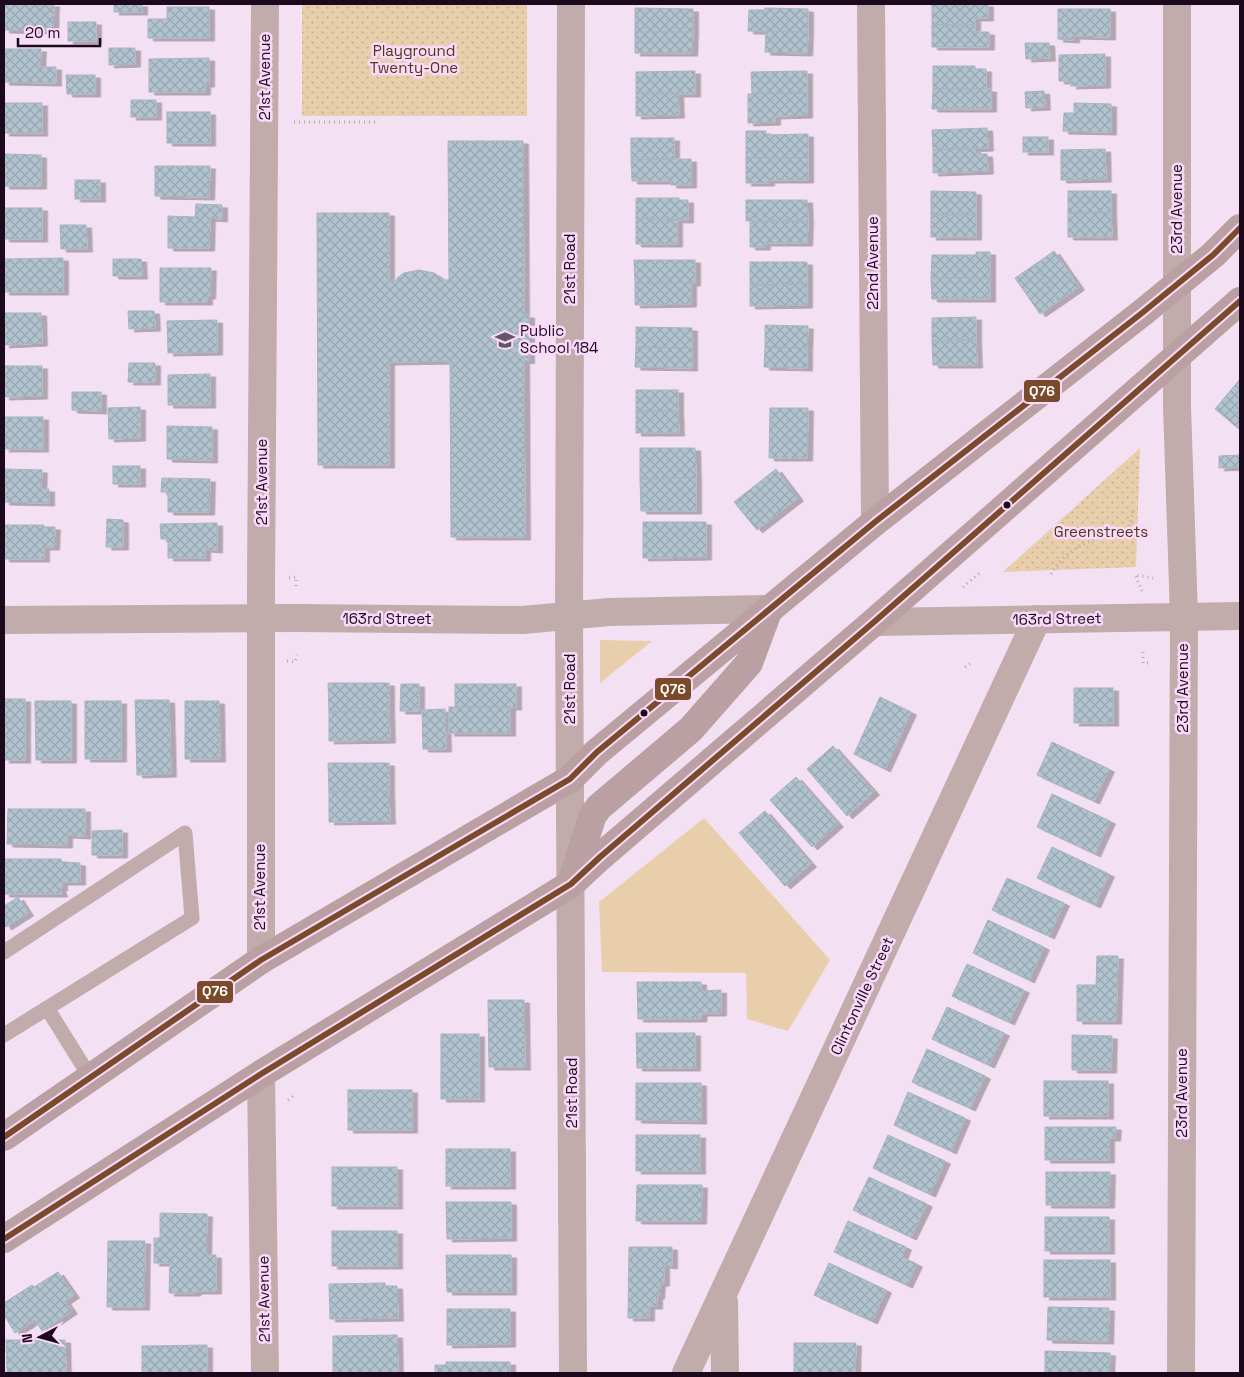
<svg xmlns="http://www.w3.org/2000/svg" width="1244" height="1377" viewBox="0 0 1244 1377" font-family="'Space Grotesk',sans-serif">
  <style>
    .grass { fill: #e9ceac }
    .park { fill: url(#park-dots) }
    .building { fill: url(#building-cross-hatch); stroke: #a8b3be; filter: url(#shadow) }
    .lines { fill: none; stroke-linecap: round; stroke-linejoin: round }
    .path { stroke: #b8a6ab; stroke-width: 3; stroke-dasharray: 1 4; stroke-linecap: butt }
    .lane { stroke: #c1abab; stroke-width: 15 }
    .street { stroke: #c1abab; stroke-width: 28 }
    .primary { stroke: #bba0a3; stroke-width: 28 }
    .bus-1-casing { stroke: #fbd9fa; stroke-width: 10 }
    .bus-1 { stroke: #7a4b2a; stroke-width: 6 }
    .bus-dot { fill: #1c091c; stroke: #fbd9fa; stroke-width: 2 }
    .labels { text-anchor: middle; stroke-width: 5; stroke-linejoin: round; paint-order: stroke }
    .park-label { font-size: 15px; fill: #4b3b14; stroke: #fbd9fa }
    .street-label { font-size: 15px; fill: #1c091c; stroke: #fbd9fa }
    .poi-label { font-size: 15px; fill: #1c091c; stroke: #fbd9fa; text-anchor: start }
    .line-badge { stroke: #fbd9fa; stroke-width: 2 }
    .badge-label { font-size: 14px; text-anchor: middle; font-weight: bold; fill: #fff }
  </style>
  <defs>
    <pattern id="park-dots" width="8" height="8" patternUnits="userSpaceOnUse" patternTransform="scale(1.25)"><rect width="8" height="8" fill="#e9ceac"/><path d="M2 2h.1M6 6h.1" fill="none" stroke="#c7b093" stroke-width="1.8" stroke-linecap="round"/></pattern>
    <pattern id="building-cross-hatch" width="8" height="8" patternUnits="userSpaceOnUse" patternTransform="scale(1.25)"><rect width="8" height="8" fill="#b0c3cf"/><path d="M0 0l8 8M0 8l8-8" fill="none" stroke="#97a6b1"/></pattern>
    <filter id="shadow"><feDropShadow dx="5.5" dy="3" stdDeviation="0" flood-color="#0004"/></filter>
  </defs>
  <rect width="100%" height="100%" fill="#f3e1f3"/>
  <g class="grass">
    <polygon points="600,640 652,641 600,683"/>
    <polygon points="704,818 830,960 788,1031 747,1019 746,973 602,972 599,902"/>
  </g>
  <g class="park">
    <rect x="302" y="4" width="225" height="112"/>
    <polygon points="1140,448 1136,567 1003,572"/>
  </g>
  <g class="building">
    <polygon points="4,4 54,4 53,31 4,30"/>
    <rect x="114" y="4" width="28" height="8"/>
    <polygon points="932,4 988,4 988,18 975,18 975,25 932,25"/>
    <polygon points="167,7 209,7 209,38 148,38 148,19 167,19"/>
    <polygon points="635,8 693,9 693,32 635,32"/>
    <polygon points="765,8 808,9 808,32 748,31 749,10 765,10"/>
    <polygon points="1058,9 1110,9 1110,37 1074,36 1074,40 1058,39"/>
    <rect x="68" y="22" width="28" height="19"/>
    <polygon points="932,25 975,25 975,32 989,32 989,47 932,47"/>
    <polygon points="766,31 808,32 807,53 765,52"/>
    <polygon points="635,32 693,32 692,53 635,53"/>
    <polygon points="1025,43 1049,43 1050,58 1026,59"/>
    <polygon points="109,48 135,48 135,64 109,65"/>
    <polygon points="4,49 41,49 40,67 56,67 56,83 4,82"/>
    <polygon points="1105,54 1105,85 1071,86 1071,81 1059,81 1059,55"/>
    <polygon points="209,58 209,84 205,84 205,92 149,92 149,59"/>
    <polygon points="933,66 975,66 975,69 986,69 986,89 933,89"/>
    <polygon points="695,71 695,94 636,94 636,72"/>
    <polygon points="807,71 807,93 752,94 751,72"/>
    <polygon points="66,75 95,75 95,94 67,94"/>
    <polygon points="933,89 991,89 991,109 932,109"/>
    <polygon points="1044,91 1045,107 1026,108 1025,92"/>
    <polygon points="807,93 807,115 775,116 775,122 748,123 748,94"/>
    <polygon points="636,94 678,94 679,115 636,116"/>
    <rect x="131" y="100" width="25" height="17"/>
    <rect x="4" y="103" width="38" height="30"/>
    <polygon points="1074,103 1111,104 1111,132 1063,131 1064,113 1074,113"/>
    <rect x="167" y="112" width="43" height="31"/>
    <polygon points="987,128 988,148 933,150 932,130"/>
    <polygon points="746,131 766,131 766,135 808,134 808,158 746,158"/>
    <rect x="1023" y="137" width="25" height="15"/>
    <polygon points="631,138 674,138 674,159 631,160"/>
    <polygon points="448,141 523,141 524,315 529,315 529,361 524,360 525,537 451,537 450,361 389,362 389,465 318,465 317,213 389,213 389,281 397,280 397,278 404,273 419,270 434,273 441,278 441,280 449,280"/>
    <polygon points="975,149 975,154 987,154 988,171 933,173 933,150"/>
    <polygon points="1105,149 1106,179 1061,180 1061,150"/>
    <polygon points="4,154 41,155 41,186 4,186"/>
    <polygon points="746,158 808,158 808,180 769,180 769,183 746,183"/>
    <polygon points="691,159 691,185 671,185 671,181 632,181 631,160"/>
    <polygon points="155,166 210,166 209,197 155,196"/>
    <rect x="75" y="180" width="25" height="19"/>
    <polygon points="931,191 976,192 976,215 931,215"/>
    <rect x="1068" y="191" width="43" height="22"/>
    <polygon points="636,198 679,198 679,200 688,200 688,220 636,219"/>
    <polygon points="746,200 807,200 808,221 746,221"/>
    <polygon points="196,204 222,205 222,219 210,218 209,248 168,248 168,216 195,217"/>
    <rect x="4" y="208" width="38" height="31"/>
    <polygon points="1068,213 1111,213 1112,237 1068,237"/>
    <rect x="931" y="215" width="45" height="22"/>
    <polygon points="636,219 677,220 677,244 636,244"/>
    <polygon points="808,221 807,243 765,243 765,247 750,247 750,222"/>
    <polygon points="60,225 86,225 87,249 61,249"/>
    <polygon points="1054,251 1079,287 1059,301 1034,265"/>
    <polygon points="976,252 990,252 990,278 931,278 932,255 976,255"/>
    <polygon points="63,258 63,292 4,292 4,259"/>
    <polygon points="113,259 141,259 142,276 113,276"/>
    <polygon points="634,260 695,260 695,283 635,284"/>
    <polygon points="750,262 807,262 807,284 750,285"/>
    <polygon points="1034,265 1059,301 1040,314 1015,278"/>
    <polygon points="160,268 211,268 210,296 207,296 207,302 160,302"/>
    <polygon points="931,278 990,278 990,299 932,299"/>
    <polygon points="691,283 691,304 635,305 635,284"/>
    <polygon points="807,284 807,305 750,306 750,285"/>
    <polygon points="128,311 154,311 155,328 129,329"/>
    <polygon points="4,313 41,313 42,343 4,345"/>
    <polygon points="976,317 976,340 932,341 932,318"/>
    <polygon points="217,320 217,352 168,353 167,321"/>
    <polygon points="765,325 808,326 807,348 765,347"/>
    <polygon points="636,327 692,328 692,348 636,347"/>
    <polygon points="976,340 977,365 933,365 932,341"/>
    <polygon points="636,347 692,348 692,368 635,367"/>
    <polygon points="765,347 807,348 807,368 764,367"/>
    <polygon points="129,363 155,363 155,382 128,382"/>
    <polygon points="4,366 42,366 42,396 4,397"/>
    <polygon points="210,374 210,405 168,405 168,375"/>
    <polygon points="1240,379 1240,430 1215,409"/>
    <rect x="636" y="390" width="42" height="21"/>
    <polygon points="72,392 101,392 101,411 72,410"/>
    <polygon points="140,407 140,438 109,439 108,408"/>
    <polygon points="770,408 808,408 807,458 769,458"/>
    <polygon points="636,411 678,411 679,433 636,433"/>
    <rect x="4" y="417" width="39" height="32"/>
    <polygon points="167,426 212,427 212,460 167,459"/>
    <polygon points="640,448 695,448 696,478 640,479"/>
    <polygon points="1240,455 1240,467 1219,468 1219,456"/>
    <rect x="113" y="466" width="27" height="18"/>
    <polygon points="5,469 42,470 41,489 49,489 49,503 4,502"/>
    <polygon points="776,469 798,498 757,530 734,502"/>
    <polygon points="162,478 210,479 209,512 168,512 168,492 161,492"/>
    <polygon points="696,478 696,511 641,511 640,479"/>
    <polygon points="107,519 123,520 123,547 106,547"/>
    <polygon points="643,522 706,522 706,557 643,558"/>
    <polygon points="217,523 217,550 205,549 205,558 168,558 168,539 161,539 160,524"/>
    <polygon points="4,525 44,525 44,527 55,527 54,547 44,547 44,559 4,559"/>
    <polygon points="328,683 389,683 389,712 329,712"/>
    <polygon points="401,684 419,684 419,711 400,711"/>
    <rect x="455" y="684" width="61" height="23"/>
    <rect x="1074" y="688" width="39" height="35"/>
    <polygon points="880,697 911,712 885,769 854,754"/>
    <rect x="4" y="699" width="21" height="61"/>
    <polygon points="135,700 169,700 171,774 137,775"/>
    <polygon points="35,701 71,701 71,760 36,760"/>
    <rect x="85" y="701" width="36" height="58"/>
    <polygon points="185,701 219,701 220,759 185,759"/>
    <rect x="449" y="707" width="61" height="26"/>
    <polygon points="445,709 446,749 423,749 422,710"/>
    <polygon points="329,712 389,712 390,740 329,741"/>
    <polygon points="1052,742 1109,769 1094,801 1037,775"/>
    <polygon points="833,746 874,792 847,816 807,769"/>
    <polygon points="328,763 389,763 389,791 329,792"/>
    <polygon points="796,777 838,824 812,847 770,800"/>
    <polygon points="389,791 390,821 329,822 329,792"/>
    <polygon points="1052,794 1110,821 1095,854 1037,827"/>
    <polygon points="8,809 85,809 85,836 67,835 67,845 7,844"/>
    <polygon points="765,811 811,864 785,886 739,833"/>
    <polygon points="122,830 122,855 92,855 92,831"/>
    <polygon points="1052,847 1109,874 1095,905 1037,878"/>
    <polygon points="4,859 61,859 61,862 80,863 80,882 62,882 62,888 60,888 62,894 4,894"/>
    <polygon points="1007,878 1064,903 1049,936 992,910"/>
    <polygon points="18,897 28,913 6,927 4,924 4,906"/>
    <polygon points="988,920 1044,947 1029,980 973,953"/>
    <polygon points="1097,956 1118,956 1116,1021 1077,1021 1077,985 1096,985"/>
    <polygon points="967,964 1024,990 1009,1022 952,996"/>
    <polygon points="637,982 701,982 701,991 721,990 721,1013 702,1013 701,1019 638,1019"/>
    <polygon points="488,1000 524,1000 525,1067 489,1067"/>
    <polygon points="947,1007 1004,1033 989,1065 932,1039"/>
    <polygon points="636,1033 695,1033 695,1068 637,1068"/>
    <rect x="441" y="1034" width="38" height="65"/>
    <polygon points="1072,1035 1112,1036 1111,1070 1072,1070"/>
    <polygon points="927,1049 985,1076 970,1108 912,1082"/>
    <rect x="1044" y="1081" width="64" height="35"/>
    <polygon points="636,1083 701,1083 701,1121 636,1120"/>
    <rect x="348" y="1090" width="64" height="40"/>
    <polygon points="908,1092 965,1118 951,1151 894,1125"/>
    <polygon points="1045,1127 1116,1127 1115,1138 1109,1138 1109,1160 1045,1160"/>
    <rect x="636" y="1135" width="64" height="36"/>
    <polygon points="888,1135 945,1161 930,1194 873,1168"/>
    <rect x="446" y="1149" width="64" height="37"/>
    <rect x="332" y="1167" width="65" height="39"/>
    <polygon points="1046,1172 1110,1172 1109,1205 1046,1205"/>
    <polygon points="869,1177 927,1204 911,1237 853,1210"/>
    <polygon points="637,1185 702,1185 701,1221 636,1221"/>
    <polygon points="446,1202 511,1202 511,1238 447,1239"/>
    <polygon points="160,1213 207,1214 206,1255 216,1255 216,1291 196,1291 195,1293 169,1293 170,1263 154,1263 154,1238 160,1238"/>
    <rect x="1045" y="1217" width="64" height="34"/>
    <polygon points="848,1221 906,1247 902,1257 917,1264 907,1285 834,1252"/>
    <rect x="332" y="1231" width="65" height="35"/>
    <polygon points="108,1241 145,1241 144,1307 107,1307"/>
    <polygon points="629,1247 672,1247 672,1266 664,1265 664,1283 660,1283 659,1296 657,1296 657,1306 649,1306 649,1318 628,1318"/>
    <polygon points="446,1255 511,1255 511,1292 447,1292"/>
    <rect x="1044" y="1260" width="66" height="37"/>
    <polygon points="829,1263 886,1290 872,1321 814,1295"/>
    <polygon points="58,1272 74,1295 65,1301 72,1311 42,1331 35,1320 15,1333 4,1315 4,1303 32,1285 34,1287"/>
    <polygon points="385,1283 385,1286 397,1286 398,1318 330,1319 329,1284"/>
    <polygon points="1048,1307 1109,1308 1108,1341 1047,1340"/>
    <polygon points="447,1309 510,1309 510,1344 447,1345"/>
    <polygon points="397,1335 398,1372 333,1373 333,1336"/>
    <polygon points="6,1340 65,1340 66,1373 7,1373"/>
    <polygon points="794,1343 856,1343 855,1373 794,1373"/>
    <polygon points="207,1345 207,1373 142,1373 142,1346"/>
    <polygon points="1045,1351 1110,1353 1109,1373 1045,1373"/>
    <polygon points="446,1362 510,1362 510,1373 435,1373 435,1365 446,1365"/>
  </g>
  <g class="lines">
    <g class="path">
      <polyline points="294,122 376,122"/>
      <path d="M1051 574C1067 545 1099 537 1129 528L1134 507"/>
      <polyline points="289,578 296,577 296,590"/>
      <polyline points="963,587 982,571"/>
      <polyline points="1142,591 1135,575 1153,578"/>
      <polyline points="1143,652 1143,663 1152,663"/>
      <polyline points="287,661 295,662 297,655"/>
      <polyline points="965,667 973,662"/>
      <polyline points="288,1100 296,1094"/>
    </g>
    <g class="lane">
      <polyline points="4,952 185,833 192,918 4,1035"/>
      <polyline points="47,1008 90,1077"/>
    </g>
    <g class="street">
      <polyline points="571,4 569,616 573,1373"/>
      <polyline points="871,4 875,522"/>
      <polyline points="1177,4 1177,407 1184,616 1181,1373"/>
      <polyline points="4,620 297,618 523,620 609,612 769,609"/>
      <polyline points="874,622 1240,616"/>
      <polyline points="261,960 261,583 265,4"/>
      <polyline points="261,1074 265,1373"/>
      <polyline points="724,1302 725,1373"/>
      <polyline points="686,1373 1037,619"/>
    </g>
    <g class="primary">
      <polyline points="571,883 593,815 599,807 691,729 749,663 769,609"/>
      <polyline points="4,1137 261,960 570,779 597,752 875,522 1142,313 1213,255 1240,228"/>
      <polyline points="4,1239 261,1074 571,884 600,857 874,622 1240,301"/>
    </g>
    <defs>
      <g id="bus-1">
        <polyline points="4,1137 261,960 570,779 597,752 875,522 1142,313 1213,255 1240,228"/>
        <polyline points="4,1239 261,1074 571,884 600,857 874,622 1240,301"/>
      </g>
    </defs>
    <use href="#bus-1" class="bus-1-casing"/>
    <use href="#bus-1" class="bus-1"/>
  </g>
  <defs>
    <symbol id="school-bare" viewBox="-9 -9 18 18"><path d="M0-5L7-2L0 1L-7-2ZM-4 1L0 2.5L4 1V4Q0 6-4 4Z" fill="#675567" stroke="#fbd9fa" stroke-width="2.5" paint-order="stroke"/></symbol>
  </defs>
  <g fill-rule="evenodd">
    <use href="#school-bare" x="491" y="326" width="28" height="28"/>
  </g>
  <g class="bus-dot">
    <circle cx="1007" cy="505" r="4.5"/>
    <circle cx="644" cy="713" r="4.5"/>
  </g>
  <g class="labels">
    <g class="park-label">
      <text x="414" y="56">Playground<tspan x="414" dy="17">Twenty-One</tspan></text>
      <text x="1101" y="537">Greenstreets</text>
    </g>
    <g class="street-label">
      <text transform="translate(265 77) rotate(-90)" y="5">21st Avenue</text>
      <text transform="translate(1177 209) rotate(-90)" y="5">23rd Avenue</text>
      <text transform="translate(873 263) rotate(-90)" y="5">22nd Avenue</text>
      <text transform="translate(570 269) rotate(-90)" y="5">21st Road</text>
      <text transform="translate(262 482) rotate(-90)" y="5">21st Avenue</text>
      <text x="387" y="624">163rd Street</text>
      <text transform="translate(1057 619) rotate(-1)" y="5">163rd Street</text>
      <text transform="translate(1183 688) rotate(-90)" y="5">23rd Avenue</text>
      <text transform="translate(570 689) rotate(-90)" y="5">21st Road</text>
      <text transform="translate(260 887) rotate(-90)" y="5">21st Avenue</text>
      <text transform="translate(862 996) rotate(-65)" y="5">Clintonville Street</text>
      <text transform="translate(572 1093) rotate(-90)" y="5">21st Road</text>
      <text transform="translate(1182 1093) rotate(-90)" y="5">23rd Avenue</text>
      <text transform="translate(264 1299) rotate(-91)" y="5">21st Avenue</text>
    </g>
    <g class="poi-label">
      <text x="520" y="336">Public<tspan x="520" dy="17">School 184</tspan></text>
    </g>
  </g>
  <g class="line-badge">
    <rect x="1023" y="379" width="38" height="24" rx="5" fill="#7a4b2a"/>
    <rect x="654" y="677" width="38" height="24" rx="5" fill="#7a4b2a"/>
    <rect x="196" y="980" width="38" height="24" rx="5" fill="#7a4b2a"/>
  </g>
  <g class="badge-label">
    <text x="1042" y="396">Q76</text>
    <text x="673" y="694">Q76</text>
    <text x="215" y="996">Q76</text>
  </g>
  <rect width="1244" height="1377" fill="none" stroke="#1c091c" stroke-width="10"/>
  <g transform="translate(40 1337) rotate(264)" stroke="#fbd9fa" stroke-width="4" paint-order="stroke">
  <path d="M0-4L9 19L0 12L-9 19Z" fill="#1c091c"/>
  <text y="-8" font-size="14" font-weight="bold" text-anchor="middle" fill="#1c091c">N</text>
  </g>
  <path d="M18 38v8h82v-8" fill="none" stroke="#1c091c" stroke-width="2.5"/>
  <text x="25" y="38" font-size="15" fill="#1c091c" stroke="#fbd9fa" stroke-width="4" paint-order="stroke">20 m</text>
</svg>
